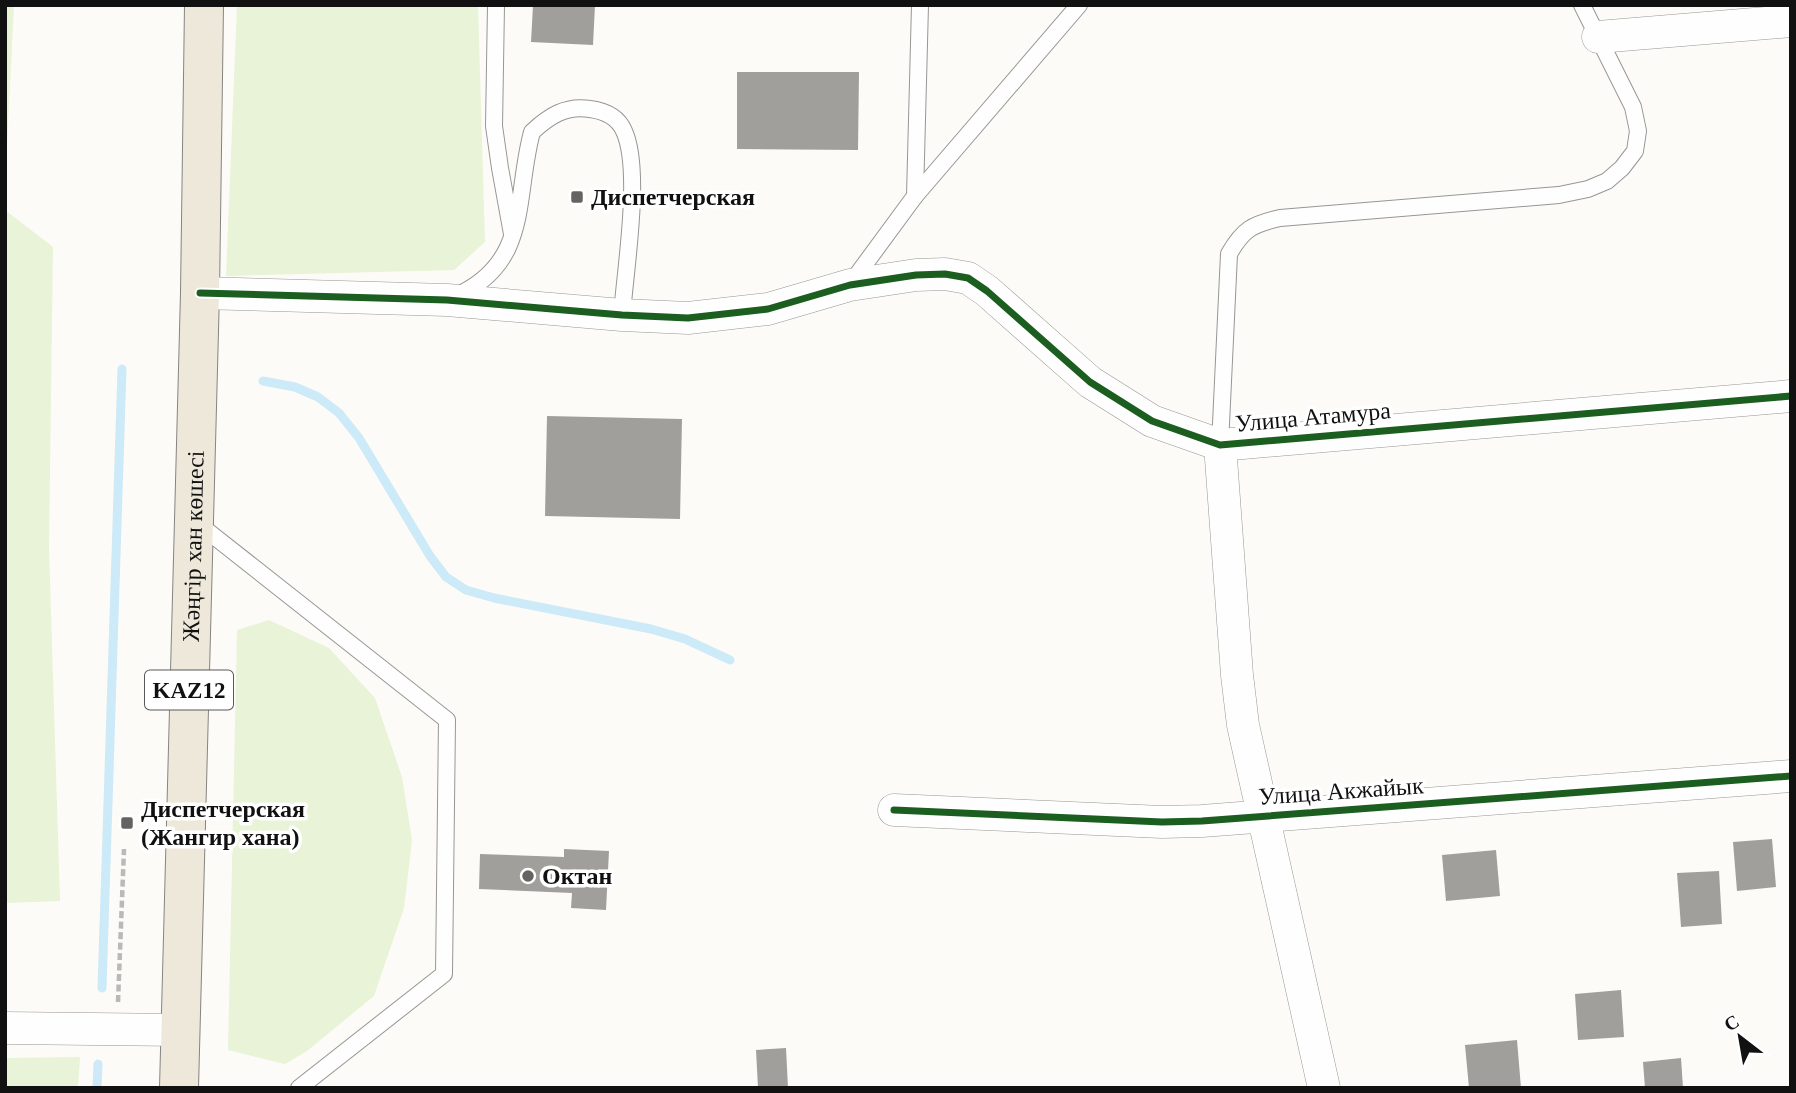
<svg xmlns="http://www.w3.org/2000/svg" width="1796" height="1093" viewBox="0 0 1796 1093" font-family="Georgia,serif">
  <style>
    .green { fill: #e8f3d7 }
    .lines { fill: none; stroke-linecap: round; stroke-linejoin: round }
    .stream { stroke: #cceaf8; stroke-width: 9 }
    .building { fill: #a19f9c }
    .service-casing { stroke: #979695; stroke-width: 18 }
    .minor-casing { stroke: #979695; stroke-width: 33 }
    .primary-casing { stroke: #858482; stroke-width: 40 }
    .path { stroke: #b9b9b8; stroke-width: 4.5; stroke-dasharray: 7 3.5; stroke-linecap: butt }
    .service { stroke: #fffefe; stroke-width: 16 }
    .minor { stroke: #fffefe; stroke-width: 32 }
    .primary { stroke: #eee8da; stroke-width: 38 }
    .cycleway-casing { stroke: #fff; stroke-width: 11 }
    .cycleway { stroke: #1b5e20; stroke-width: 7 }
    .poi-dot { fill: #646362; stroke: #fff; stroke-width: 2.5 }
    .labels { text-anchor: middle; stroke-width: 7; stroke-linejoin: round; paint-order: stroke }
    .shield { fill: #fff; stroke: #585858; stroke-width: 2 }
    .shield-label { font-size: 23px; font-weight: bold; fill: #111 }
    .poi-label { font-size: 24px; font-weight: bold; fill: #111; stroke: #fff; text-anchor: start }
    .street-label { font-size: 24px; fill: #111; stroke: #fff }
  </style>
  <rect width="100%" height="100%" fill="#fdfbf7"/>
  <g class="green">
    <polygon points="237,5 478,5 485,242 454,270 226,276"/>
    <polygon points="5,6 14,6 5,186"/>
    <polygon points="5,210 53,247 49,548 60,901 5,903"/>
    <polygon points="269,620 329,648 375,698 402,777 412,840 404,908 374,996 307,1051 285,1064 228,1050 237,630"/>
    <polygon points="80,1057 78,1088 5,1088 5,1058"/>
  </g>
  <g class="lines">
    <g class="stream">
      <polyline points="263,381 295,387 318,397 339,413 359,438 430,556 446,577 466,590 494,598 651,629 685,639 730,660"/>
      <polyline points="102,988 122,369"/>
      <polyline points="97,1088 98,1064"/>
    </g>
  </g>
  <g class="building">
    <polygon points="533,5 595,5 593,45 531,42"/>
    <polygon points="737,72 859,72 858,150 737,149"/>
    <polygon points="547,416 682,419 680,519 545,516"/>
    <polygon points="1772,839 1776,887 1737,891 1733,842"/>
    <polygon points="564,849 609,851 606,910 571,908 572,893 479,889 480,854 564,857"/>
    <polygon points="1496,850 1500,896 1446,901 1442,855"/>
    <polygon points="1719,871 1722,924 1681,927 1677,873"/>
    <polygon points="1621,990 1624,1037 1578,1040 1575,994"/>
    <polygon points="1517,1040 1521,1088 1469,1088 1465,1045"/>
    <polygon points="786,1048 788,1088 758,1088 756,1050"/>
    <polygon points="1681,1058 1683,1088 1645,1088 1643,1062"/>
  </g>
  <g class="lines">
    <defs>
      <g id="service">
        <polyline points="496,5 494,126 500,168 512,234"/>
        <polyline points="915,196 1079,5"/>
        <polyline points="851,283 915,196 920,5"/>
        <path d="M456 296C531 262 514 198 532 132 549 116 566 105 590 109 605 111 618 117 624 131 642 170 625 270 622 315"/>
        <path d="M1220 445 1229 254C1243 229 1253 224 1280 218L1559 195 1588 189 1607 181 1622 168 1635 151 1638 131 1633 107 1582 5"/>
        <polyline points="196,522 447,720 444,974 299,1088"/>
      </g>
      <g id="minor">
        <polyline points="1598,37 1791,21"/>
        <polyline points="200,293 447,300 622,315 688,318 768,309 850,285 916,275 945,274 968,278 987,291 1090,382 1152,421 1220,445 1791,396"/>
        <polyline points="1220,445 1237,675 1243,725 1324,1088"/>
        <polyline points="894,810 1162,822 1202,821 1791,776"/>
        <polyline points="5,1028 180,1030"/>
      </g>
      <g id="primary">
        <path id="s1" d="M179 1088 200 293 204 5"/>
      </g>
    </defs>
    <use href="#service" class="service-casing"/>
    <use href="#minor" class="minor-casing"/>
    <use href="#primary" class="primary-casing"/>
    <polyline class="path" points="118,1002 124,849"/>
    <use href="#service" class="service"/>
    <use href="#minor" class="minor"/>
    <use href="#primary" class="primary"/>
    <defs>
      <g id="cycleway">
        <polyline points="200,293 447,300 622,315 688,318 768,309 850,285 916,275 945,274 968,278 987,291 1090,382 1152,421 1220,445 1791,396"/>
        <polyline points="894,810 1162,822 1202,821 1791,776"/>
      </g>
    </defs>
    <use href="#cycleway" class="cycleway-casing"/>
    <use href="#cycleway" class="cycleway"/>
  </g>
  <g class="poi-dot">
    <rect x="570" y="190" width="14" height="14" rx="3.5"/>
    <rect x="120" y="816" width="14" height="14" rx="3.5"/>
    <circle cx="528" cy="876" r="7"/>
  </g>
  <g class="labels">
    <rect class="shield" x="145" y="670.5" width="88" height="39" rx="5"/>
    <g class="shield-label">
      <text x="189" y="698">KAZ12</text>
    </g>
    <g class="poi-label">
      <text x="591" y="205">Диспетчерская</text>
      <text x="141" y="817">Диспетчерская<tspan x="141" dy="28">(Жангир хана)</tspan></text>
      <text x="542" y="884">Октан</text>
    </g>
    <g class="street-label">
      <text transform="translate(1313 417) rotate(-5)" y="8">Улица Атамура</text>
      <text dy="8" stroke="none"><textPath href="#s1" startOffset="542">Жәңгір хан көшесі</textPath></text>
      <text transform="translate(1341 791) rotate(-4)" y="8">Улица Акжайык</text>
    </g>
  </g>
  <rect width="1796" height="1093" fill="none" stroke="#111111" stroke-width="14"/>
  <g transform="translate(1740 1037) rotate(329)" stroke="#ffffff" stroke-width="5" paint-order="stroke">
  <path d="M0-5L12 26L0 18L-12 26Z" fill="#111111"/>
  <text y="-10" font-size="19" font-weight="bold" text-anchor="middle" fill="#111111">С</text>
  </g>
</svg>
